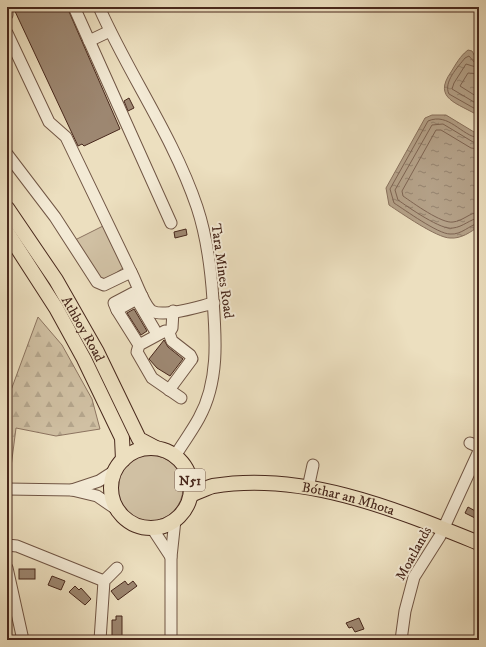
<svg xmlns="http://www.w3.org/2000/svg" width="486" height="647" viewBox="0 0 486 647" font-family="'IM FELL DW Pica',serif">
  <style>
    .green { fill: #d0c0a3; stroke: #8c7460 }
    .forest { fill: url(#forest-firs); stroke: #8c7460 }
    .water { fill: url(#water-ripples); stroke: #89715d }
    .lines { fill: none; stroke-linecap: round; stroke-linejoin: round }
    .shore { stroke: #7e6452; stroke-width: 1 }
    .building { fill: #9d8771; stroke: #48281c }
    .minor-casing { stroke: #715645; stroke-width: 13 }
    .major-casing { stroke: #48281c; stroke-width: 16 }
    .minor { stroke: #f3ead5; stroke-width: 11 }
    .major { stroke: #ecdfbf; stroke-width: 14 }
    .labels { text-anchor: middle; stroke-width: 4; stroke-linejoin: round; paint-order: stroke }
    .shield { fill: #f3ead5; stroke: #7b6254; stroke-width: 1 }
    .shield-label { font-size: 13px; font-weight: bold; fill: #48281c }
    .street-label { font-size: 14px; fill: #48281c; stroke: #f3ead5 }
  </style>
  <defs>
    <pattern id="forest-firs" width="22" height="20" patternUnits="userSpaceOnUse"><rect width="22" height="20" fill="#d0c0a3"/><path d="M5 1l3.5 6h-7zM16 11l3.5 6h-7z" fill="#b4a58c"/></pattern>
    <pattern id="water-ripples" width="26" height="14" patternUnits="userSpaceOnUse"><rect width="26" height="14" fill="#b4a188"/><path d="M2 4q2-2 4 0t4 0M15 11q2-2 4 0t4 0" fill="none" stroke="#94836e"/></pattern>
  </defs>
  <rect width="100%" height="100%" fill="#ecdfbf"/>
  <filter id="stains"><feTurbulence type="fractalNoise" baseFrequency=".005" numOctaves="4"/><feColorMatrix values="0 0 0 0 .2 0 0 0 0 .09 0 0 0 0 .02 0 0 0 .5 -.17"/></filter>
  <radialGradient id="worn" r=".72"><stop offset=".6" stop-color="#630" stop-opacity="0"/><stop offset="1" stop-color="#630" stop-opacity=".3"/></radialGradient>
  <g class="green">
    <polygon points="105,225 123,268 106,280 100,279 75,240"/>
    <circle cx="150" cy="488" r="33"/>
  </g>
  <polygon class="forest" points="38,317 62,345 92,399 100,429 56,436 16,428 11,467 7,473 7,401"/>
  <g class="water">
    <path d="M468 50 472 51 477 60 479 58V116C458 103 432 99 451 72 456 64 460 56 468 50Z"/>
    <path d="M432 115H446L479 135V226C471 232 461 239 450 238 437 238 401 213 389 205L386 188 425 118Z"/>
  </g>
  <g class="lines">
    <g class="shore">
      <path d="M479 63H475L469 56 465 58C458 67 443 82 449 94L479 111"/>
      <polyline points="479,68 466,64 454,83 452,89 479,105"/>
      <polyline points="479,74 468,73 460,86 479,98"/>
      <path d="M479 138C461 136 449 112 428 121L390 189 394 203C405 210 438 234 450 234 462 235 469 225 479 223"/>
      <path d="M479 143 473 142 443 124 432 125 395 190 398 200C408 207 442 231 453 228 463 227 470 219 479 218"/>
      <path d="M479 149 471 148 441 130H436L402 191 403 196C413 203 442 224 453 222 463 221 469 213 479 212"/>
    </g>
  </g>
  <g class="building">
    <polygon points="13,7 67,7 120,129 84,146 82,144 78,146"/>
    <polygon points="129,98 134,108 128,111 124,101"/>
    <polygon points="186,229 187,235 175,238 174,232"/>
    <polygon points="134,309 147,331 141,335 127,313"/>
    <polygon points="164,340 168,347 183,359 170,376 157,368 149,359"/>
    <polygon points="468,507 479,513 479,520 465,513"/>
    <rect x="19" y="569" width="16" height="10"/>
    <polygon points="52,576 65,581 61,590 48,585"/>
    <polygon points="125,581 128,585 133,581 137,586 118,600 111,591"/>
    <polygon points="75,586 79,590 81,588 91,599 85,605 69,592"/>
    <polygon points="116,616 122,616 122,640 112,640 112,620 116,620"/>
    <polygon points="359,618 364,629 355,632 352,627 349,628 346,623"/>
  </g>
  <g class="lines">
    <defs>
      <g id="minor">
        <polyline points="74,7 171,223"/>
        <path d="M99 7C129 75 173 136 197 207 207 237 211 269 213 300 216 339 219 382 199 418 192 431 183 443 175 456"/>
        <polyline points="7,10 7,15"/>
        <polyline points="7,33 49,122 66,137 131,272"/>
        <polyline points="89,41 110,31"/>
        <path d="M7 154 55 217 97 282 104 285 131 272C136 281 144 306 152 311 164 318 200 306 214 303"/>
        <polyline points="117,310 114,303 133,293 157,334"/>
        <polyline points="173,311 172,328 169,333 165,331 139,345 137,352 152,378 181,398"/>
        <polyline points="139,345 117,310 142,296"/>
        <polyline points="169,390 192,359 190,355 172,341 169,333"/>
        <polyline points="470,443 479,447"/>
        <polyline points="308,488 313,465"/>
        <polyline points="7,489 72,490 97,496 119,511"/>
        <polyline points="72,490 99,481 116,470"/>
        <polyline points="152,528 171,557"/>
        <polyline points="7,545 17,546 104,581"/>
        <polyline points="7,568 23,640"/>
        <polyline points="100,640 104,581 117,568"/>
        <polyline points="171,640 171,557 175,520"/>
        <polyline points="401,640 405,611 414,577 440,536 479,451"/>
      </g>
      <g id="major">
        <path id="s1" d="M7 208 56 280 97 352 139 439 156 448"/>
        <polyline points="7,232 56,308 84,359 122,438 123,460"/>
        <circle cx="151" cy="488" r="40"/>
        <path id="s2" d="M191 495C198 492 206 488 213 486 304 471 397 510 479 543"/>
      </g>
    </defs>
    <use href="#minor" class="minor-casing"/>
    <use href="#major" class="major-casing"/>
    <use href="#minor" class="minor"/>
    <use href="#major" class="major"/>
  </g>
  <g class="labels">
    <rect class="shield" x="175" y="469" width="30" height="22" rx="3"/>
    <g class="shield-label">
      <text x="190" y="485">N51</text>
    </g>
    <g class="street-label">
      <text transform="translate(223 271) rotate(82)" y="5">Tara Mines Road</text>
      <text dy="5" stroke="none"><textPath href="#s1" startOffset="143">Athboy Road</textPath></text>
      <text dy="5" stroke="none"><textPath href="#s2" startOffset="161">Bóthar an Mhota</textPath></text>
      <text transform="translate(413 553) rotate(-61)" y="5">Moatlands</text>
    </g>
  </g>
  <rect width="486" height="647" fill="none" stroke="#ecdfbf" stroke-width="24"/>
  <rect x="8" y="8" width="470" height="631" fill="none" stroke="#48281c" stroke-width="2"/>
  <rect x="12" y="12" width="462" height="623" fill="none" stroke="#48281c"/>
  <rect width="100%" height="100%" filter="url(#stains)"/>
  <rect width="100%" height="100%" fill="url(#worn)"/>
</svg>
